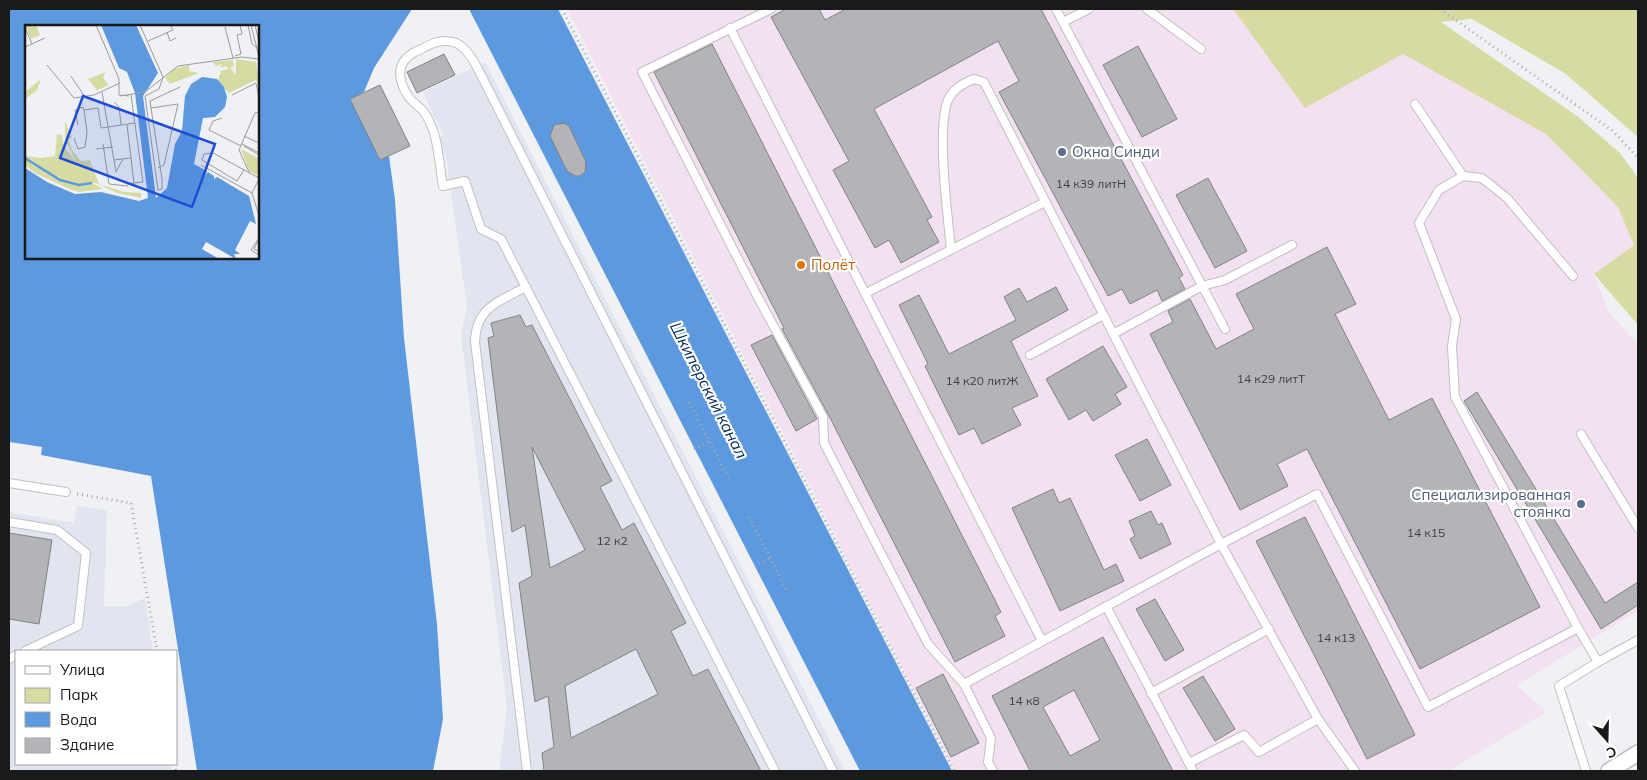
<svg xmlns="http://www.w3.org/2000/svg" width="1647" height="780" viewBox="0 0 1647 780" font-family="Mulish,sans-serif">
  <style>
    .built { fill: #e0e5ef }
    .industrial { fill: #f3e1f1 }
    .green { fill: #d8dba1 }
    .water { fill: #5c99df; fill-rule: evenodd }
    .building { fill: #b3b4b7; stroke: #808284; fill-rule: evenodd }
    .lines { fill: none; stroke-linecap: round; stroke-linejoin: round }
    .service-casing { stroke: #bfc0c3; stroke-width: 10 }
    .minor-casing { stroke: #bfc0c3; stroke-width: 18 }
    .path { stroke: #a9aaad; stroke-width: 3; stroke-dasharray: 1 4; stroke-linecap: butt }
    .service { stroke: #fff; stroke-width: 8 }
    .minor { stroke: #fff; stroke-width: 15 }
    .service-dot { fill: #5c6f8a; stroke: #fff; stroke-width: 2 }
    .food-dot { fill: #e8710a; stroke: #fff; stroke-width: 2 }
    .labels { text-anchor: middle; stroke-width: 4.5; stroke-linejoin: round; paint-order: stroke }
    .number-label { font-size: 12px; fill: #404042 }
    .service-label { font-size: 15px; fill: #4e5e75; stroke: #fff; text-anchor: start }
    .food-label { font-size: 15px; fill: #c56008; stroke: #fff; text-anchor: start }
    .water-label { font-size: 16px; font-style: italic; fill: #002b57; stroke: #fff }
    .inset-river { fill: none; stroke: #5c99df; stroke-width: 2.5 }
    .inset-road { fill: none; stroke: #9a9b9d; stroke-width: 1 }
    .view { fill: #1d4ed8; fill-opacity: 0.15; stroke: #1d4ed8; stroke-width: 2.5 }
    .inset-edge { fill: none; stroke: #191a1b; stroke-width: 2.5 }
  </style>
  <rect width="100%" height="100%" fill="#f0f1f4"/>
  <g class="built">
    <polygon points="485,62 845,771 499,771 507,708 461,334 467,307 446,157 439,137 443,135 423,92"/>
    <polygon points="77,506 107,510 104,606 124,607 145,598 153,651 16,651 16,764 170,764 172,771 9,771 9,512 74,523"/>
  </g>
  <polygon class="industrial" points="567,9 1233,9 1305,107 1403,54 1546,134 1618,207 1634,245 1594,274 1609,313 1638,344 1638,611 1517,685 1546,712 1448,771 955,771"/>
  <polygon class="green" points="1233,9 1638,9 1638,137 1566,74 1472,19 1441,22 1577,116 1620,153 1638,178 1638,325 1594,274 1634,245 1618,207 1546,134 1403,54 1305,108"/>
  <g class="water">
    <path d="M9 9H412L374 68 364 92 350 99 380 160 389 156 395 200 404 338 437 624 443 719 433 771H197L151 476 41 455 42 447 10 442 9 447ZM26 26H258V258H26Z"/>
    <polygon points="469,9 558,9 952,771 860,771"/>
  </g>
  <g class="building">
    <polygon points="786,9 819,9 825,20 846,9 1041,9 1183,275 1179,278 1185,289 1162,301 1157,290 1130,304 1122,289 1108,296 999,92 1019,81 998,41 874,109 932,217 927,220 939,242 901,263 889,240 875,248 833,170 849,161 771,17"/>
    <polygon points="712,44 1001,612 995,616 1005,636 955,662 828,414 782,329 784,328 654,72"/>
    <polygon points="1138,46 1177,119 1142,137 1103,65"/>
    <polygon points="444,54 455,75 417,93 407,72"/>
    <polygon points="380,85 410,146 380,160 350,99"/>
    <polygon points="564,123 569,126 586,162 585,172 580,176 575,176 567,171 550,136 554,125"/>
    <polygon points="1208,178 1247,251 1215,268 1176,195"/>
    <polygon points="1327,247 1356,304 1335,314 1389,420 1432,398 1540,607 1420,669 1307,449 1277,464 1288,486 1240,510 1150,334 1173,322 1168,311 1190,299 1216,349 1254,329 1236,294"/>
    <polygon points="1056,287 1068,310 1011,341 1038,396 1012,408 1021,425 982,444 974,428 959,435 925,366 928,364 899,305 919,295 949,354 1016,320 1004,297 1019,288 1027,302"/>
    <path d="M520 315 526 327 532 325 612 481 600 487 622 530 634 523 686 623 671 631 693 676 708 669 761 771H544L542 753 554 747 548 696 535 702 519 583 532 576 525 525 512 532 488 338 494 336 491 323ZM532 447 585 550 550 568ZM636 649 658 694 571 738 565 686Z"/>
    <polygon points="772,335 817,419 796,431 751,345"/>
    <polygon points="1103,346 1127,387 1115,394 1121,404 1093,421 1086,410 1069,420 1046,379"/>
    <polygon points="1477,392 1605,603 1638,582 1638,605 1601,629 1464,401"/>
    <polygon points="1147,439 1171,485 1140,501 1115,455"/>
    <polygon points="1053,489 1059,503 1070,498 1104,570 1116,564 1124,581 1060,611 1012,508"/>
    <polygon points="1151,511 1158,525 1162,523 1171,544 1140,559 1130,539 1135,536 1129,521"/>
    <polygon points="1305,517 1415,735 1367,759 1256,541"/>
    <polygon points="9,533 52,540 39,624 9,619"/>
    <polygon points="1155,599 1184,650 1165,661 1136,609"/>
    <path d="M1103 637 1173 771H1030L992 696ZM1074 690 1100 740 1070 756 1043 707Z"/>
    <polygon points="943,674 979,743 951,757 916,688"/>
    <polygon points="1203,676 1235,729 1215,741 1183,688"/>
  </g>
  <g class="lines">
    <defs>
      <g id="service">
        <polyline points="771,9 642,72 755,292 823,417 824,443 928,644 964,684 991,738 988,762 993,771"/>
        <polyline points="1056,9 1225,329"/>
        <polyline points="1147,9 1201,49"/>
        <polyline points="1063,22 1089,9"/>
        <polyline points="730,28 1042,641"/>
        <polyline points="1415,104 1463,176"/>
        <path d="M951 250C948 217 936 129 948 100 953 89 963 83 974 79L984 82 1221 544 1318 719 1355 771"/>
        <polyline points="1573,276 1507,198 1482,178 1463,176 1439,190 1419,223 1456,319 1452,346 1455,397 1578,628"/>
        <path d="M526 287C498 302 476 307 475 342L527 771"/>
        <polyline points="866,293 1045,202"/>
        <polyline points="1113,334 1202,286 1225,280 1292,245"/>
        <polyline points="1030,355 1103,315"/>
        <polyline points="1581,434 1638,528"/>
        <polyline points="9,483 66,492"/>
        <polyline points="9,522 57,530 86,553 78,626 25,651"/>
        <polyline points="1106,606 1193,771"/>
        <polyline points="9,659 16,655"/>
        <polyline points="964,684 1221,544 1317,494 1428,707 1578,628 1598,662 1638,640"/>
        <polyline points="1151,693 1269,629"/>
        <polyline points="1189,763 1244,735 1259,752 1318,719"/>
        <path d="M775 771 501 239 481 229 465 181 443 186C440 169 439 150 434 133 432 127 428 118 424 112 419 106 412 102 408 96 397 79 396 62 415 52 426 47 436 40 447 41 462 41 471 56 477 67L833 771"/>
        <polyline points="1586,771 1559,686 1598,662"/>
      </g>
      <polyline id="minor" points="1609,771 1638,753"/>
    </defs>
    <use href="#service" class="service-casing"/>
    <use href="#minor" class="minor-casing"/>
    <g class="path">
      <polyline points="562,9 954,771"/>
      <polyline points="1440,9 1613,131 1638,158"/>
      <polyline points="689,402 730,481"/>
      <polyline points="694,449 710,441"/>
      <polyline points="77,494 131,503 157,651"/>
      <polyline points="749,517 788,593"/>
      <polyline points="755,567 770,558"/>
      <polyline points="175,764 176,771"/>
    </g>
    <use href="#service" class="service"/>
    <use href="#minor" class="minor"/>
  </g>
  <g class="service-dot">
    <circle cx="1062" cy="152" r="5"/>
    <circle cx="1581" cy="504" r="5"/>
  </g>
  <circle class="food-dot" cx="801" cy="265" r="5"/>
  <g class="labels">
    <g class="number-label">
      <text x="1091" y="188">14 к39 литН</text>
      <text x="1271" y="383">14 к29 литТ</text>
      <text x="982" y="385">14 к20 литЖ</text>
      <text x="1426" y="537">14 к15</text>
      <text x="612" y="545">12 к2</text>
      <text x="1336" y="642">14 к13</text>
      <text x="1024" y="705">14 к8</text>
    </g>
    <g class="service-label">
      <text x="1072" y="157">Окна Синди</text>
      <text x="1571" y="500" text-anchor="end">Специализированная<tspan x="1571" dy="17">стоянка</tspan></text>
    </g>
    <g class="food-label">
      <text x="811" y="270">Полёт</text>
    </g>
    <g class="water-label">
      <text transform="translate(709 390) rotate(63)" y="6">Шкиперский канал</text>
    </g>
  </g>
  <g transform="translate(25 25)">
    <rect width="234" height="234" fill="#f0f1f4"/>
    <path d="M11 0 15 10 6 14 0 1ZM211 34 231 37 234 61 231 55 204 68 193 55 196 46 203 44 202 41 195 43 197 39 191 41 188 37 208 35 209 41 205 43 211 50ZM164 40V46L174 48 145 59 140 53 149 44ZM81 47 78 53 84 60 72 65 63 54ZM16 54 12 65 0 74V67ZM40 96 47 113 43 114 47 125 56 136 65 135 74 159 99 167 116 168V173L92 168 71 158 54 160 35 155 0 131 17 133 30 131 32 109 37 110 39 121 51 137 40 115ZM216 124 234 134V151L224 146ZM0 134 35 156 53 161 69 159 78 164 54 167 44 164 10 148 0 140Z" fill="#d8dba1"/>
    <path d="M76 0H111L133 48 118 71 131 173 142 163 150 119 157 106 160 71 166 59 177 52 192 54 199 62 202 72 200 82 190 92 178 93 169 139 182 146 180 150 183 147 189 151V154L192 152 224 171 231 199 225 196 210 225 215 229H209L211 234 181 217 177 224 194 234H0V143L22 157 50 169 76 167 114 176 123 173 110 68 102 47 94 43Z" fill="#5c99df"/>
    <path class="inset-river" d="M0 133 35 155 54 160 67 158"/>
    <path class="inset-road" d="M71 0 94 54V70L104 71M115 0 138 52 134 64 120 71 133 165 137 164V154L126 83M223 0 227 19 232 23M226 0 234 32M230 0 234 17M200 2 208 33M0 3 7 19M142 7 145 16 151 13M123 16 148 5 145 0M0 22 20 13M210 31 216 29 212 10 217 9 215 0M22 40 49 73 69 70 95 58M46 51 60 72M77 67 91 147 98 134M207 70 231 58 234 73M95 71 120 67 153 41 217 32 234 34M89 77 94 82 96 100M197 93 188 96 184 105 216 121M53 100 50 85 58 82 59 85 73 83 76 103 110 98M102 100 109 158M219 111 234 118M49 113 53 124 60 122 62 107 59 85M78 119 84 159 103 161M217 119 234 128M219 121 234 130M71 124 88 122M89 135 106 133M176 140 227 168 234 191M133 143 139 140 153 79 126 83 125 76 155 62M219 145 212 156 177 135 179 129 188 128 234 153M224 147 214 125 230 88 234 87M102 159 118 157 106 70M227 168 234 154M234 213 226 225 234 230M234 214 229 224 234 226"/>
    <path class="view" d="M58 71 190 119 167 182 35 133Z"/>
    <rect width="234" height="234" class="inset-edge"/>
  </g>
  <rect width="1647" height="780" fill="none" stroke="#191a1b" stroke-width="20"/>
  <rect x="15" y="650" width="162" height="115" fill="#ffffff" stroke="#a3a3a4"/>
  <rect x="25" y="666" width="25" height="8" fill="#ffffff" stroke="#a3a3a4"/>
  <text x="60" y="675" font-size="15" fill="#191a1b">Улица</text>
  <rect x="25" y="688" width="25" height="15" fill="#d8dba1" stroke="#a3a3a4"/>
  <text x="60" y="700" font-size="15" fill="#191a1b">Парк</text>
  <rect x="25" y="712" width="25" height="15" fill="#5c99df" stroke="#a3a3a4"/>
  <text x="60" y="725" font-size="15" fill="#191a1b">Вода</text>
  <rect x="25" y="738" width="25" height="15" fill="#b3b4b7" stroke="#a3a3a4"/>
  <text x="60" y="750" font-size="15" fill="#191a1b">Здание</text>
  <g transform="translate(1607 740) rotate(160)" stroke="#ffffff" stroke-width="4" paint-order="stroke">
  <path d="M0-4L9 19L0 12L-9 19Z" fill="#191a1b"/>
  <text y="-8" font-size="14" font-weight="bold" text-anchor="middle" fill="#191a1b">С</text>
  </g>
</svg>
